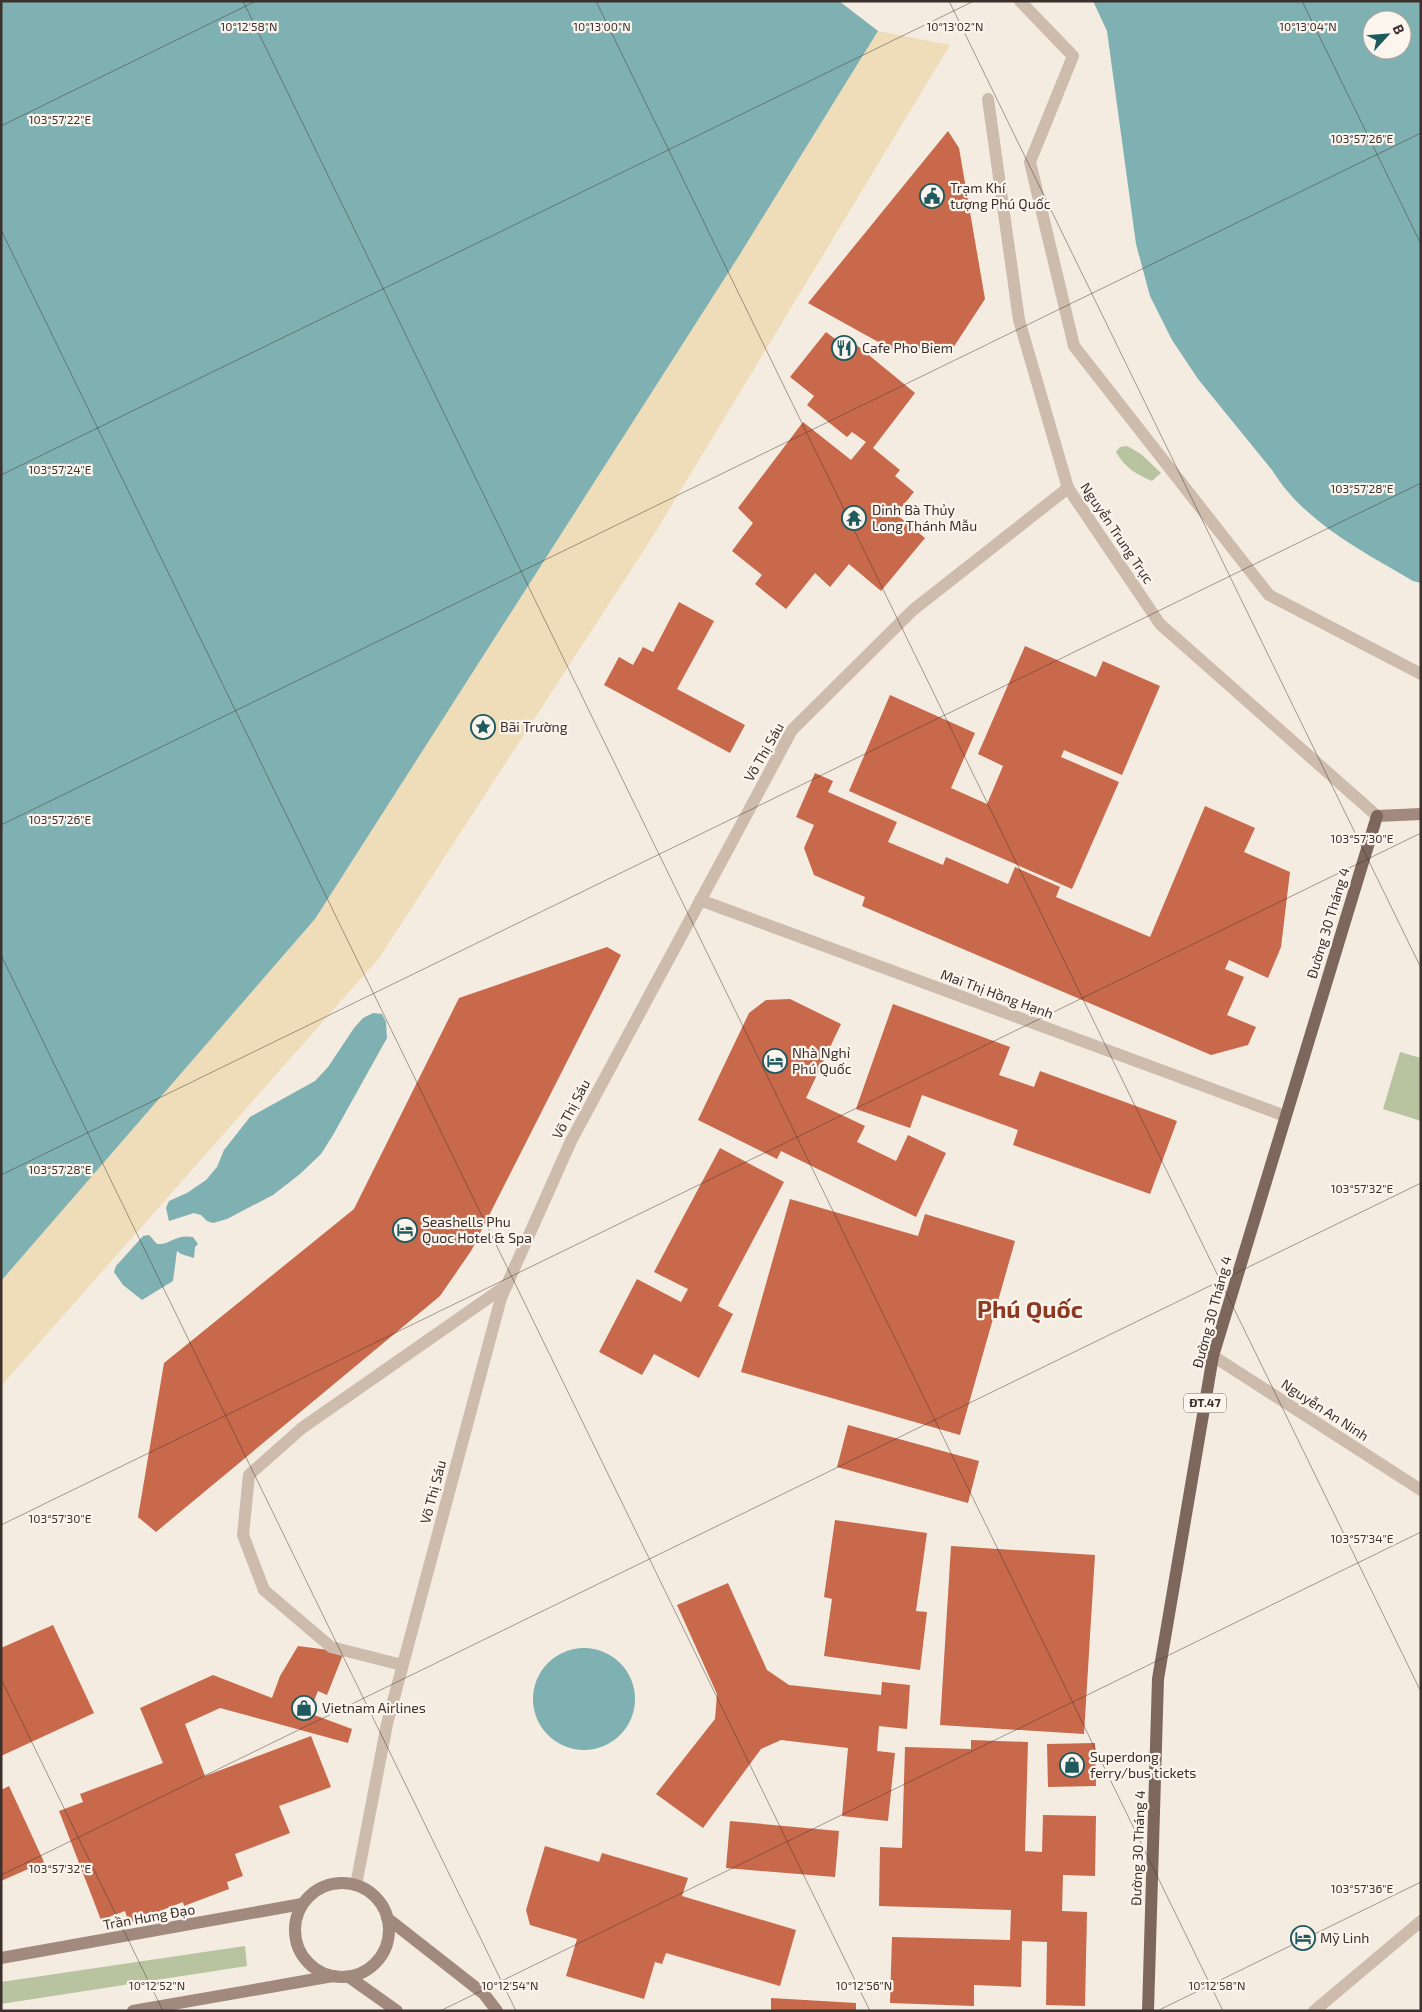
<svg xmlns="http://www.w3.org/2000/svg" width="1422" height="2012" viewBox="0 0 1422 2012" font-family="'Exo 2',sans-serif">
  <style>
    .green { fill: #b8c4a0 }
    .sand { fill: #efdcb8 }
    .water { fill: #7fb0b2; fill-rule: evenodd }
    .building { fill: #c8694b }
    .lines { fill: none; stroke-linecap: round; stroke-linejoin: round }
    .service { stroke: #cdbbac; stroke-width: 12 }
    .pedestrian { stroke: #cdbbac; stroke-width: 12 }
    .minor { stroke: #cdbbac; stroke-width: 12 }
    .secondary { stroke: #a18a7d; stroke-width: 12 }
    .primary { stroke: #7d675c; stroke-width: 12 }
    .ticks { fill: none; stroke: #3b302b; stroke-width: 1; stroke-opacity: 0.45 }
    .labels { text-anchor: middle; stroke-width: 4.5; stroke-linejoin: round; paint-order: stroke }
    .shield { fill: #fbf5ee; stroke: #756b66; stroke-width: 1 }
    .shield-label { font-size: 12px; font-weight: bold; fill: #3b302b }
    .poi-label { font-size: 14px; fill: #3b302b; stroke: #fbf5ee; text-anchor: start }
    .street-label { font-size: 14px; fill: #3b302b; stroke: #fbf5ee }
    .town-label { font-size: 24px; font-weight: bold; fill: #8c3b22; stroke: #fbf5ee }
    .ticks-label { font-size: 12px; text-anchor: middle; fill: #3b302b; stroke: #fbf5ee; stroke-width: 4.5; stroke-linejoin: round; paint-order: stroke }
  </style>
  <rect width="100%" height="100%" fill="#f4ebe1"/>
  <g class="green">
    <path d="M1127 446 1141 454 1161 473 1152 481C1136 474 1125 468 1116 452L1120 447Z"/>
    <polygon points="1400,1052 1421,1058 1421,1121 1383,1109"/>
    <polygon points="245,1946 247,1966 1,2004 1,1982"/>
  </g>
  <polygon class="sand" points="878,31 950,45 653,536 379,958 1,1386 1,1281 315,919 737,259"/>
  <g class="water">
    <polygon points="1,1 839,1 878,31 737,259 315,919 1,1281"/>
    <path d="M1093 1H1421V583L1413 581C1362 551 1304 522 1272 470L1198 379 1172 340 1150 296 1136 244 1107 31ZM1372 20H1402V50H1372Z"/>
    <polygon points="373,1013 382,1014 386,1022 387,1038 333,1135 321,1154 300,1174 273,1195 227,1219 213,1223 207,1221 201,1215 194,1213 169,1221 166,1208 169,1201 187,1193 206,1180 217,1167 224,1150 250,1117 315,1081 328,1067 354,1028 363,1018"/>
    <path d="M149 1235 157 1244C171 1245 174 1234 193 1237L198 1244 195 1247 194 1258 181 1254 177 1251 173 1281 142 1300 123 1285 114 1272 116 1266 143 1236Z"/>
    <circle cx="584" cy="1699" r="51"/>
  </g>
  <g class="building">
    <polygon points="948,131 959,148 985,299 953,348 891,349 808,303"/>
    <polygon points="826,332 843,345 848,338 915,393 873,448 900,470 895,476 914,492 896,514 925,538 881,591 849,564 830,587 815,573 786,609 755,584 762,575 732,551 753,523 738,508 803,422 851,460 866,442 852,432 847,437 807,405 814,396 790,377"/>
    <polygon points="679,602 714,621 677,689 745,725 730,753 604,685 619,657 633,665 643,647 653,652"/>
    <polygon points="1025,646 1096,677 1103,661 1160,686 1122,775 1064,750 1061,757 1119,782 1072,889 849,791 890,695 975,733 951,788 987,804 1003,766 978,754"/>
    <polygon points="815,773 833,781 828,792 897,822 888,842 943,865 946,857 1008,884 1015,867 1060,887 1056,897 1150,937 1205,806 1255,828 1244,852 1290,872 1281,947 1268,978 1229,960 1225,969 1244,977 1227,1015 1256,1027 1248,1045 1211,1055 862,906 865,897 814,875 804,848 814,825 796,817"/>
    <polygon points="607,947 621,955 471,1251 440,1296 156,1532 138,1517 164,1363 354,1209 459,998"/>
    <polygon points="790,999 841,1024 806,1098 865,1126 857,1142 896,1161 908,1135 946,1153 916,1217 781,1151 777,1159 698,1120 749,1013 766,1000"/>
    <polygon points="893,1004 1010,1047 999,1075 1034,1087 1040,1071 1177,1121 1150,1194 1013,1145 1018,1130 922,1095 910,1128 856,1109"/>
    <polygon points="720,1148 784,1182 718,1306 733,1314 699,1378 654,1354 642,1375 599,1352 637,1279 681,1302 688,1289 654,1272"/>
    <polygon points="790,1199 918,1236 925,1214 1015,1241 960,1435 741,1372"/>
    <polygon points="848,1425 979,1461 968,1503 837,1467"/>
    <polygon points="835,1520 927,1533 916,1611 927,1612 920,1670 824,1656 832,1599 824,1597"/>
    <polygon points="951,1546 1095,1555 1084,1734 940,1725"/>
    <polygon points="728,1583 767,1670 789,1685 881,1695 882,1682 910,1685 907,1729 879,1726 877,1751 895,1753 888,1821 842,1816 848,1748 781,1740 761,1749 703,1828 656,1794 715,1719 717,1694 677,1605"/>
    <polygon points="53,1625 94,1713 1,1756 1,1648"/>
    <polygon points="298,1646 344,1652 327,1695 318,1691 309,1713 352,1729 348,1743 220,1708 185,1724 205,1776 311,1736 331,1787 279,1806 290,1833 235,1854 243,1876 227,1882 229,1889 184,1906 183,1902 129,1923 125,1911 101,1920 59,1811 83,1802 80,1794 163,1763 140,1708 213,1675 272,1698 280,1676"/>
    <polygon points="971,1740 1028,1742 1025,1851 1042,1852 1043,1815 1096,1816 1095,1876 1063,1875 1062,1911 1087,1912 1085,2006 1046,2005 1047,1942 1022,1941 1021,1987 974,1985 974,2006 890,2003 892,1937 1010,1940 1011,1910 879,1906 880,1847 902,1848 905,1747 971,1749"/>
    <polygon points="1095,1743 1096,1786 1048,1787 1047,1744"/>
    <polygon points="9,1786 44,1862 1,1881 1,1790"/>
    <polygon points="730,1821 839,1831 835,1877 726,1868"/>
    <polygon points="545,1846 599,1862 602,1853 688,1878 682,1896 796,1930 780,1986 666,1953 662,1964 655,1962 644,1999 566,1976 577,1939 530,1925 526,1910"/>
    <polygon points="771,1998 856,2003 856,2011 771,2011"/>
  </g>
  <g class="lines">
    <polyline class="service" points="402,1665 331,1647 264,1590 243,1535 249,1475 302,1428 507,1285"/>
    <polyline class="pedestrian" points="1020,1 1073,56 1030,162 1074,346 1269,595 1421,674"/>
    <g class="minor">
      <polyline points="988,99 1019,320 1068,488 1160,624 1377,816"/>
      <polyline points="700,900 1285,1116"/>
      <polyline points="1213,1356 1421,1490"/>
      <polyline points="356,1885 387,1724 501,1298 571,1141 792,730 913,610 1068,488"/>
      <polyline points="1314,2011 1421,1921"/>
    </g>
    <g class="secondary">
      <polyline points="1377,816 1421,814"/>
      <circle cx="342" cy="1930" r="47"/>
      <polyline points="387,1918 484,1994 497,2011"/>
      <polyline points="1,1958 302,1904"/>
      <polyline points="349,1977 397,2011"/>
      <polyline points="133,2011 333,1976"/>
    </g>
    <polyline class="primary" points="1148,2011 1158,1679 1213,1356 1377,816"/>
  </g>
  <path class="ticks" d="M243 1 1223 2011M596 1 1421 1692M949 1 1421 968M1302 1 1421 244M1 126 256 1M1 230 870 2011M1 475 974 1M1 825 1421 133M1 955 516 2011M1 1175 1421 483M1 1525 1421 833M1 1679 163 2011M1 1875 1421 1183M440 2011 1421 1532M1157 2011 1421 1882"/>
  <defs>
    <symbol id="civic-ring" viewBox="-11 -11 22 22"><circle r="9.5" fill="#fbf5ee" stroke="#1f5a5e" stroke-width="1.5"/><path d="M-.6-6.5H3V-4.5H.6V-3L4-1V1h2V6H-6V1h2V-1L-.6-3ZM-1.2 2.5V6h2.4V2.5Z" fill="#1f5a5e"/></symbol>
    <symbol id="restaurant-ring" viewBox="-11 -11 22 22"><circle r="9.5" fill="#fbf5ee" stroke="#1f5a5e" stroke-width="1.5"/><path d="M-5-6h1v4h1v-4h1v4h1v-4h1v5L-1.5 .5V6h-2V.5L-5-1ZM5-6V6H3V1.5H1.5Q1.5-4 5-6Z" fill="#1f5a5e"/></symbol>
    <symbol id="temple-ring" viewBox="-11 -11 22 22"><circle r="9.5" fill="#fbf5ee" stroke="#1f5a5e" stroke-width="1.5"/><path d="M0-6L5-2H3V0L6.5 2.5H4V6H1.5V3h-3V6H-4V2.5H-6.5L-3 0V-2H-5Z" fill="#1f5a5e"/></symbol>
    <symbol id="sight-ring" viewBox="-11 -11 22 22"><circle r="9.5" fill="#fbf5ee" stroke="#1f5a5e" stroke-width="1.5"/><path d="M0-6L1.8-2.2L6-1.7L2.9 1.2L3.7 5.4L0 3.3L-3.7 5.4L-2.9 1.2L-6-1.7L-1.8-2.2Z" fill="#1f5a5e"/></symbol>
    <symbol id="hotel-ring" viewBox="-11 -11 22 22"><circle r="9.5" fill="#fbf5ee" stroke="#1f5a5e" stroke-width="1.5"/><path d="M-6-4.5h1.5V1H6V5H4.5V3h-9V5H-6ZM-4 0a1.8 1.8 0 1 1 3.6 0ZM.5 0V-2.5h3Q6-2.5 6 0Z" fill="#1f5a5e"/></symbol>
    <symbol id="shop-ring" viewBox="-11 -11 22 22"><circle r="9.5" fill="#fbf5ee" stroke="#1f5a5e" stroke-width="1.5"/><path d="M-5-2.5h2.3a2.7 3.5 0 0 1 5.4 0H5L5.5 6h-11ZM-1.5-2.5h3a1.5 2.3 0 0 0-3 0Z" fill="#1f5a5e"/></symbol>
  </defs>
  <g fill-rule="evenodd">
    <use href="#civic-ring" x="918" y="182" width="28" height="28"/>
    <use href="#restaurant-ring" x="830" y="334" width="28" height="28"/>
    <use href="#temple-ring" x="840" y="504" width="28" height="28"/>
    <use href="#sight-ring" x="469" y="713" width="28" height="28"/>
    <use href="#hotel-ring" x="761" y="1047" width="28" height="28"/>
    <use href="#hotel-ring" x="391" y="1216" width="28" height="28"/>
    <use href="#shop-ring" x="290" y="1694" width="28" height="28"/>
    <use href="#shop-ring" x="1058" y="1751" width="28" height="28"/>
    <use href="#hotel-ring" x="1289" y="1924" width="28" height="28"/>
  </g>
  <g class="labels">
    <rect class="shield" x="1184" y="1393.5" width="42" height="19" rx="4"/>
    <g class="shield-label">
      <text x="1205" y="1407">ĐT.47</text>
    </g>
    <g class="poi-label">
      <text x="950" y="193">Trạm Khí<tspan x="950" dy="16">tượng Phú Quốc</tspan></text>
      <text x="862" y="353">Cafe Pho Biem</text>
      <text x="872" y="515">Dinh Bà Thủy<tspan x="872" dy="16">Long Thánh Mẫu</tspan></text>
      <text x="500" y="732">Bãi Trường</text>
      <text x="792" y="1058">Nhà Nghỉ<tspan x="792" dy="16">Phú Quốc</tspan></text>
      <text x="422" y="1227">Seashells Phu<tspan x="422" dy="16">Quoc Hotel &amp; Spa</tspan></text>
      <text x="322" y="1713">Vietnam Airlines</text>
      <text x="1090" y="1762">Superdong<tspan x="1090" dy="16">ferry/bus tickets</tspan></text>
      <text x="1320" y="1943">Mỹ Linh</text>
    </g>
    <g class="street-label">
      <text transform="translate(1117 533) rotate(56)" y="5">Nguyễn Trung Trực</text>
      <text transform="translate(764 752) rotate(-60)" y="5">Võ Thị Sáu</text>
      <text transform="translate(1328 923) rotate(-73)" y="5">Đường 30 Tháng 4</text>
      <text transform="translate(997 994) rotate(20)" y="5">Mai Thị Hồng Hạnh</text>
      <text transform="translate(571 1109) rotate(-62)" y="5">Võ Thị Sáu</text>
      <text transform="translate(1212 1312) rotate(-75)" y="5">Đường 30 Tháng 4</text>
      <text transform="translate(1325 1410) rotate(33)" y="5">Nguyễn An Ninh</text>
      <text transform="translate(433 1492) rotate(-75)" y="5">Võ Thị Sáu</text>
      <text transform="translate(1138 1848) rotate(-88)" y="5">Đường 30 Tháng 4</text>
      <text transform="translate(149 1917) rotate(-10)" y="5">Trần Hưng Đạo</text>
    </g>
    <g class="town-label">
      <text x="1030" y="1318">Phú Quốc</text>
    </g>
  </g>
  <g class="ticks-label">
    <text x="1308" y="31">10°13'04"N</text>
    <text x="249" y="31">10°12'58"N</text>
    <text x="602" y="31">10°13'00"N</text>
    <text x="955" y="31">10°13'02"N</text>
    <text x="60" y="124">103°57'22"E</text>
    <text x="1362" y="143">103°57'26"E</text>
    <text x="60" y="474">103°57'24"E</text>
    <text x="1362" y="493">103°57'28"E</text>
    <text x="60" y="824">103°57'26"E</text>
    <text x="1362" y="843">103°57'30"E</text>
    <text x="60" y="1174">103°57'28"E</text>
    <text x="1362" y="1193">103°57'32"E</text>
    <text x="60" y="1523">103°57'30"E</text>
    <text x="1362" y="1543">103°57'34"E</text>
    <text x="60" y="1873">103°57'32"E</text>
    <text x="1362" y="1893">103°57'36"E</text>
    <text x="157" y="1990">10°12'52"N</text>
    <text x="510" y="1990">10°12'54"N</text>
    <text x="864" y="1990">10°12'56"N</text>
    <text x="1217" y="1990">10°12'58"N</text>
  </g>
  <rect width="1422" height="2012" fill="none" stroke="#3b302b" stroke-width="5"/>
  <g transform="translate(1387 35) rotate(64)"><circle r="24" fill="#fbf5ee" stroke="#aea6a0"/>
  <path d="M0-4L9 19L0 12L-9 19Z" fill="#1f5a5e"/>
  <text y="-8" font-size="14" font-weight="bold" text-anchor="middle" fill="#3b302b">B</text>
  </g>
</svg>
